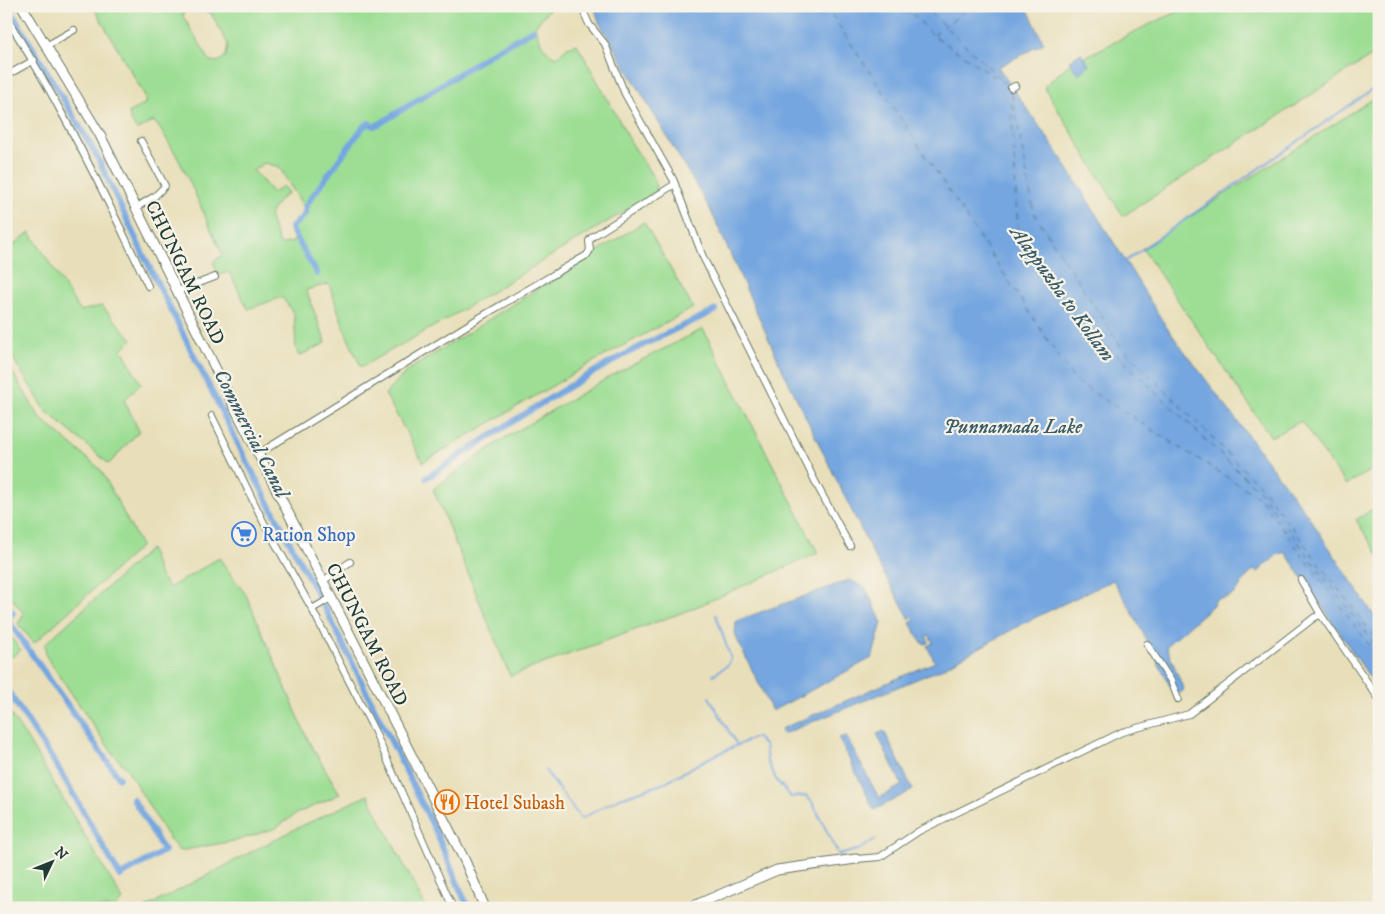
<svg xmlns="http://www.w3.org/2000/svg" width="1385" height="914" viewBox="0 0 1385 914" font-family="'IM FELL DW Pica',serif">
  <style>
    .green { fill: #9dde94; stroke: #5e8e64; fill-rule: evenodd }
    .water { fill: #75a6e0; stroke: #4a728a }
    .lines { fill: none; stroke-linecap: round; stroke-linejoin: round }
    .stream { stroke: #75a6e0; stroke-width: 2 }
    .canal { stroke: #75a6e0; stroke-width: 6 }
    .ferry { stroke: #395c68; stroke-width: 1; stroke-dasharray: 6 5; stroke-linecap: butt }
    .street-casing { stroke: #657663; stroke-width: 8 }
    .secondary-casing { stroke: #657663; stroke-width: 11 }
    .street { stroke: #fff; stroke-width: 6 }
    .secondary { stroke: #fff; stroke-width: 9 }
    .labels { text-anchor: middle; stroke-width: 4.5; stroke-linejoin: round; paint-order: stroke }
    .street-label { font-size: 19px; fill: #1f3d34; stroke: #f7f3e8 }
    .shop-label { font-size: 19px; fill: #366cbe; stroke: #f7f3e8; text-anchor: start }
    .food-label { font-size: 19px; fill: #c56008; stroke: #f7f3e8; text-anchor: start }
    .water-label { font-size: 20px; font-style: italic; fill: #395c68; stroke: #f7f3e8 }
  </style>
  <rect width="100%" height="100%" fill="#f7f3e8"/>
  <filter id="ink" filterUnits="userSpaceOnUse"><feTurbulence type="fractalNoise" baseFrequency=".02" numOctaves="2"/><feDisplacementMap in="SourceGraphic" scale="10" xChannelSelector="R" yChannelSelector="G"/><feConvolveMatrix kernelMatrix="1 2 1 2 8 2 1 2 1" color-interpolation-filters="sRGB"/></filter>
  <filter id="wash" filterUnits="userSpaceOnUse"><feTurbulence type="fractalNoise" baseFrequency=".0096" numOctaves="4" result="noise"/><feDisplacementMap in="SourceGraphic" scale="20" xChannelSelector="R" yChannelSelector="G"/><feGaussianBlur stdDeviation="1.12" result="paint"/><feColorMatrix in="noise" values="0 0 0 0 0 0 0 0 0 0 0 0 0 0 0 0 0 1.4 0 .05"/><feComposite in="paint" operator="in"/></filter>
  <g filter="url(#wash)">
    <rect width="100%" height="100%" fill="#e8dfba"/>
    <g class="green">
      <path d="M93 6H184L183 16 210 61 218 62 226 56 228 44 207 6H552L535 26C538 38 544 53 557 57L567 47 577 44 631 142 655 180 656 192 449 318 361 367 347 336 329 284 306 290 326 343 299 356 296 349 294 314 282 297 248 309 229 272 218 275 213 262 223 255C200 209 185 161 154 121L137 130 130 119 129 112 145 104V96ZM264 163 280 167C288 185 300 197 307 215L289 229 295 241 280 245 269 216 279 200 288 193 283 186 273 193 253 170Z"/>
      <polygon points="1191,6 1379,6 1379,51 1123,216 1044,87 1067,66 1146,26"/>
      <polygon points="1379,95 1379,465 1346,485 1301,421 1271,437 1142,248"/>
      <polygon points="644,222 693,308 593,362 423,462 385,394 407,371"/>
      <polygon points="30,232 80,311 102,306 132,339 122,349 141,384 124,400 139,431 109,464 46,411 6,347 6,251"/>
      <polygon points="703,329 818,553 689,610 510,676 433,489 503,439 616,373"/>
      <polygon points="6,362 40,418 101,470 141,546 34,643 18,624 24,614 6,591"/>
      <polygon points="1379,505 1379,556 1356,520"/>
      <polygon points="150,549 159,574 169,588 219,558 246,595 309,742 340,794 296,814 276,828 239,840 179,851 166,834 127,769 113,754 46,656 45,644"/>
      <polygon points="6,631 21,650 6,661"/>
      <polygon points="6,708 26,737 123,900 115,908 6,908"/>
      <polygon points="368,795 426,908 145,908 295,829"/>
    </g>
    <g class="water">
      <path d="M594 6H1026L1044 43 998 67 1058 153 1167 328 1307 514 1379 623V691L1285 552 1277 555 1258 572 1254 570C1238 582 1242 598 1216 599L1213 605 1166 646 1184 690 1180 693 1173 692 1130 608 1113 580 1028 621 939 670 783 734 781 729 935 662 927 646 933 643 929 635 926 636 929 642 925 644 921 642 910 623 915 620 913 617 910 619 876 560 784 373 710 209 599 22Z"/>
      <polygon points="1081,53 1089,65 1078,74 1069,61"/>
      <polygon points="849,580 866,588 882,623 872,658 772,711 735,635 736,621"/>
      <polygon points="884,731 913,790 874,810 839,738 846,736 879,798 902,785 877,734"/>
    </g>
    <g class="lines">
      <g class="stream">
        <polyline points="1124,262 1379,85"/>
        <polyline points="713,675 728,665 731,659 716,615"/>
        <polyline points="709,697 737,745"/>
        <polyline points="545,770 581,819 617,799 662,784 709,758 756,737 765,746 767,761 777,781 791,797 806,796 812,802 839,855 860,849 876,839"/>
      </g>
      <g class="canal">
        <polyline points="8,6 97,156 143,254 247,462 327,612 436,832 468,908"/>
        <polyline points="208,10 214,6"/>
        <polyline points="317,274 291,228 305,214 306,205 363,127 369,123 374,126 381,123 493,52 533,30"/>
        <path d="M426 478C489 437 551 395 617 359 649 341 683 326 716 310"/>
        <polyline points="6,604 13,613 7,619 119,778"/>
        <polyline points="6,688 60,771 120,876 164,851 133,799"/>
      </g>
      <g class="ferry">
        <polyline points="826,6 1075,381 1260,498 1379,658"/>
        <polyline points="905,6 933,35 1008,86"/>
        <polyline points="923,6 1007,84"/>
        <polyline points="934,35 971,6"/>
        <polyline points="1011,92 1018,235 1067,307 1262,494 1379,650"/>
        <polyline points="1012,94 1034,213 1120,345 1263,489 1379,643"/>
      </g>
    </g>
  </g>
  <g filter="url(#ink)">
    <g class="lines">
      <defs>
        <g id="street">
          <polyline points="581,6 589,24 605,44 625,94 673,179 703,257 819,489 850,546"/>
          <path d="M6 17C60 103 105 193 148 286"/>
          <polyline points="46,46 74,30"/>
          <polyline points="11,73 34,60"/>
          <polyline points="1011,88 1015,86"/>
          <polyline points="137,207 155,196 165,186 141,141"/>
          <polyline points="178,291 215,277"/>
          <polyline points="212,416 264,523 312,609 374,730 453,908"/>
          <polyline points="258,454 479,318 587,255 590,250 589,241 592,237 675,184"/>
          <polyline points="1301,580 1321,615 1379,699"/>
          <polyline points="323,581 350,562"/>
          <polyline points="312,609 331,598"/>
          <polyline points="1147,644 1171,681 1178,699"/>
          <polyline points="856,859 880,857 919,831 1122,732 1189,714 1315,617 1321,615"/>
        </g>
        <g id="secondary">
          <polyline points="22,6 100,135 236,410 465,861 485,908"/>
          <polyline points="689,908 777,870 856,859"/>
        </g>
      </defs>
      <use href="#street" class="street-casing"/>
      <use href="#secondary" class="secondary-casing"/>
      <use href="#street" class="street"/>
      <use href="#secondary" class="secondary"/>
    </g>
  </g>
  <defs>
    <symbol id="supermarket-ring" viewBox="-11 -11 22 22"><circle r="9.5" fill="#f7f3e8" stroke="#3f7fe0" stroke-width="1.5"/><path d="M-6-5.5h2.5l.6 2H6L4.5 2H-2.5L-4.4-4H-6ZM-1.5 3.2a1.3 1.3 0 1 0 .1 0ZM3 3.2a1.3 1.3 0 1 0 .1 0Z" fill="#3f7fe0"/></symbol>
    <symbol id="restaurant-ring" viewBox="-11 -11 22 22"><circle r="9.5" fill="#f7f3e8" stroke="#e8710a" stroke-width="1.5"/><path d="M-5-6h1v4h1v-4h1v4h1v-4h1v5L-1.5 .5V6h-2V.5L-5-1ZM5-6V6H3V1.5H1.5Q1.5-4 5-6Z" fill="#e8710a"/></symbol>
  </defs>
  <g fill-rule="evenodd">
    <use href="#supermarket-ring" x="230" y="520" width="28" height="28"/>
    <use href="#restaurant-ring" x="433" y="788" width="28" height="28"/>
  </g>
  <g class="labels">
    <g class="street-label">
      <text transform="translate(186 272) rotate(64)" y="7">CHUNGAM ROAD</text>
      <text transform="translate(368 634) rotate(63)" y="7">CHUNGAM ROAD</text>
    </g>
    <g class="shop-label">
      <text x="262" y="541">Ration Shop</text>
    </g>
    <g class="food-label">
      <text x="464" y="809">Hotel Subash</text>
    </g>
    <g class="water-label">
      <text transform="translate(1063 293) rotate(54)" y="7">Alappuzha to Kollam</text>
      <text x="1013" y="433">Punnamada Lake</text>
      <text transform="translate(252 433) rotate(63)" y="7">Commercial Canal</text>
    </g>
  </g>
  <rect width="1385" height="914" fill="none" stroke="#f7f3e8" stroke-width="25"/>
  <g transform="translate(52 862) rotate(47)" stroke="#f7f3e8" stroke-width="4" paint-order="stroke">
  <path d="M0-4L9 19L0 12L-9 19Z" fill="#1f3d34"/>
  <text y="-8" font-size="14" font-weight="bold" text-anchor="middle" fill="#1f3d34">N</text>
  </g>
</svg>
